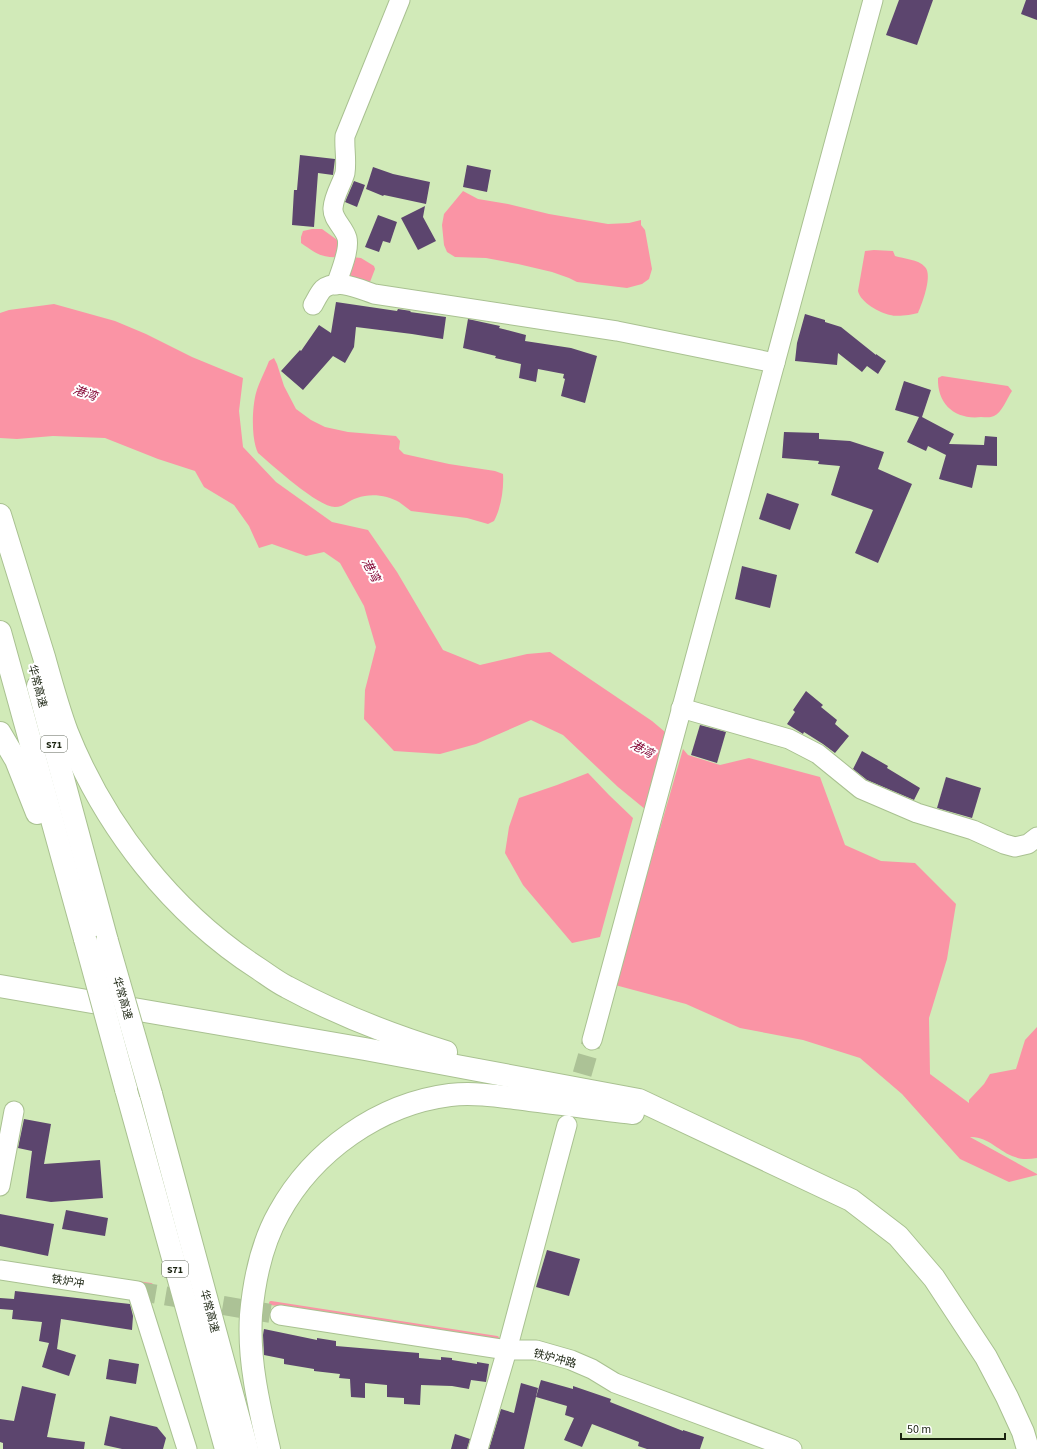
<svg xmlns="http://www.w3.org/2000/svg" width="1037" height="1449" viewBox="0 0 1037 1449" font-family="'Source Sans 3','Noto Sans SC',sans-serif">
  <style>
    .water { fill: #fa94a5 }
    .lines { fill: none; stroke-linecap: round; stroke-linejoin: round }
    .stream { stroke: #fa94a5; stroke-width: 4 }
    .building { fill: #5c456e }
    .minor-tunnel { stroke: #acc296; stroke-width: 19; stroke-dasharray: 19 10; stroke-linecap: butt }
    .minor-casing { stroke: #a9c191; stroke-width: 21 }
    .highway-casing { stroke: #a9c191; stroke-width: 24 }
    .minor { stroke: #fff; stroke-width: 19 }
    .highway { stroke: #fff; stroke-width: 22 }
    .highway-bridge-casing { stroke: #a9c191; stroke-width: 24; stroke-linecap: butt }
    .highway-bridge { stroke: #fff; stroke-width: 22 }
    .labels { text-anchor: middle; stroke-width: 4; stroke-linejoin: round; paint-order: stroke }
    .shield { fill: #fff; stroke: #5f6558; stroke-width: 1 }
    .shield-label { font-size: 10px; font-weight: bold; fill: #1a2310 }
    .street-label { font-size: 11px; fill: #1a2310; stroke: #fff }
    .water-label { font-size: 12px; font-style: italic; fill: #840534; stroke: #fff }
  </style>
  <rect width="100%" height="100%" fill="#d1eab8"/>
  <g class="water">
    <polygon points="463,191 478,199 508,204 549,214 608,224 629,223 641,220 641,225 645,230 652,269 649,279 642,284 627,288 577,282 569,278 552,272 518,264 486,258 455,257 447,252 444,245 442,225 444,214"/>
    <path d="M312 229H322L340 242 339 257C320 258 316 253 301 243V237L303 231Z"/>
    <path d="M874 250 893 251 895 256C904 259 918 259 925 267 933 275 922 304 918 313 911 315 897 317 890 315 880 313 860 302 858 291L865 251Z"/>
    <polygon points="352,257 361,258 374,266 375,269 370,282 344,275"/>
    <polygon points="54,304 115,321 146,334 192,357 243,378 239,411 243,447 276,482 332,522 368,530 397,572 443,650 480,665 527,654 550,652 652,721 671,737 651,814 618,787 563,735 531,720 476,744 440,754 394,751 364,719 365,690 376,647 364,606 340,563 324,552 306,556 272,544 259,548 249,526 234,505 204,487 195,471 158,459 105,438 53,436 17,439 0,438 0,313 9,310"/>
    <path d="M274 358 277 364 284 386 296 409 311 420 325 427 348 432 396 436 400 441 399 449 404 454 449 464 495 471 503 474C504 489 501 508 494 521L488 524 467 518 411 511C407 508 403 505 399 502 387 495 370 493 357 498 349 500 344 507 335 507 318 507 272 465 258 453 251 439 252 408 256 393 259 382 265 372 269 361Z"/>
    <path d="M942 376 1008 386 1012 391C1007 398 1002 413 994 416 990 418 985 417 981 417 956 420 937 405 938 378Z"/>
    <path d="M683 749 688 755 720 765 749 758 820 777 845 845 881 861 915 863 956 904 947 959 929 1018 930 1074 969 1103V1100L984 1084 990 1074 1016 1069 1025 1040 1037 1027V1158C1030 1159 1022 1160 1015 1157 999 1152 988 1136 970 1137L1037 1174V1175L1009 1182 960 1159 902 1094 860 1058 803 1040 740 1028 686 1004 615 985Z"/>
    <polygon points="588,773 609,795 633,818 600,937 572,943 523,885 505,853 509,827 519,798 557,785"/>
  </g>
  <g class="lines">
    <g class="stream">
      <polyline points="137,1283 151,1285"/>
      <polyline points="271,1303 497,1338"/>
    </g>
  </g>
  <g class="building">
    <polygon points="899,0 933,0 917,45 886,35"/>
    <polygon points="1026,0 1037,0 1037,20 1021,14"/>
    <polygon points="300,155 335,159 333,175 318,173 314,227 292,225 294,190 297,190"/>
    <polygon points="467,165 491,170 487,192 463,187"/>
    <polygon points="373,167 393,174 430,182 426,204 384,195 383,196 366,189"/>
    <polygon points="354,181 365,185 357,207 345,202"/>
    <polygon points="425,206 423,217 436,241 418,250 401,218"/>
    <polygon points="378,215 397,222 390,243 383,241 379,252 365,247"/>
    <polygon points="336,302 397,311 398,309 411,311 410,312 446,317 443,339 412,334 356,327 354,347 345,363 333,356 303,390 281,371 300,350 301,351 319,325 331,333"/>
    <polygon points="805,314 825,320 825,322 841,327 876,355 876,354 886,361 878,374 867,366 862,372 838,353 837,365 795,361 797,343"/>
    <polygon points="468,319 500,326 499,328 526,335 525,341 571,348 597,356 585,403 561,396 565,379 563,378 564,374 538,369 536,382 519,378 521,364 495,358 496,356 463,348"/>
    <polygon points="904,381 931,390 922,417 954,434 949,444 984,445 985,436 997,437 997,466 977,465 972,488 939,479 946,455 928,446 926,451 907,442 919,417 895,410"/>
    <polygon points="784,432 819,433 819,439 850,441 884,452 878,469 912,484 878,563 855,553 873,510 831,495 840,466 818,464 819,461 782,458"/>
    <polygon points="767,493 799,504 790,530 759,519"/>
    <polygon points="742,566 777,575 770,608 735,599"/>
    <polygon points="806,691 823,705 821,707 837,720 835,724 849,736 835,753 823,744 804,732 803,734 800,732 787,724 795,712 793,710"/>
    <polygon points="700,725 726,732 717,763 691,755"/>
    <polygon points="862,751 888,766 887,768 920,788 914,800 867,780 853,769"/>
    <polygon points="946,777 981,788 972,818 937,808"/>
    <polygon points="24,1119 51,1124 44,1164 100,1160 103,1198 51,1202 26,1198 32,1151 18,1148"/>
    <polygon points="66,1210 108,1218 105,1236 62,1229"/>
    <polygon points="0,1214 54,1224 48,1256 0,1246"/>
    <polygon points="547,1250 580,1259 569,1296 536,1287"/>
    <polygon points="15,1291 130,1304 133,1316 132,1330 61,1319 57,1349 76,1355 69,1376 42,1367 49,1343 39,1341 42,1322 12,1319 13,1310 0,1309 0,1298 14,1299"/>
    <polygon points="264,1329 317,1340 317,1338 336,1341 336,1346 419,1353 419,1358 441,1360 441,1357 452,1358 452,1360 477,1364 477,1362 489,1364 486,1382 471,1380 469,1389 452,1386 421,1385 420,1405 404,1404 404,1398 387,1397 387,1385 365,1383 365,1398 351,1397 350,1379 339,1378 340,1374 314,1371 314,1369 284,1364 284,1359 264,1355 263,1335"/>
    <polygon points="109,1359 139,1364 136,1384 106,1379"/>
    <polygon points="541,1380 573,1389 573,1386 611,1399 610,1402 683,1431 683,1430 704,1437 700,1449 647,1449 638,1446 639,1442 592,1424 582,1447 564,1440 574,1418 565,1415 567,1406 536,1397"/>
    <polygon points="521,1383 538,1388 524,1449 489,1449 501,1409 514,1413"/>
    <polygon points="22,1386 56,1394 47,1437 85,1442 84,1449 3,1449 3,1443 0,1442 0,1419 14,1421"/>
    <polygon points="110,1416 157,1427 166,1438 163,1449 122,1449 104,1445"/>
    <polygon points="455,1434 470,1439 467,1449 451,1449"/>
  </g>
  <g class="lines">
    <g class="minor-tunnel">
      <polyline points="574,1102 592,1040"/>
      <polyline points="137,1291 280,1315"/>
    </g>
    <defs>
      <g id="minor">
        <path d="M336 285C340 273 350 250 347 238 344 227 332 219 333 208 334 195 342 184 345 173 347 160 344 148 345 136L400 0"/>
        <path d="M313 305C316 300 319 293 323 289 337 278 359 289 374 294L617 331 775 363"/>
        <polyline points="681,708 789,739 818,754 861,789 917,813 973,830 1004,844 1015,847 1028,844 1037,837"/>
        <polyline points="592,1040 873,0"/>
        <polyline points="0,1186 14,1111"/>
        <polyline points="0,1270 137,1291 187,1449"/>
        <polyline points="280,1315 507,1350 536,1350 571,1360 592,1369 615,1383 792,1449"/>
        <polyline points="478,1449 507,1350 567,1125"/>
      </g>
      <g id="highway">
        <path d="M0 515C15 562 29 610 44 657 51 682 58 708 67 732 105 827 172 913 259 969 268 975 277 982 287 987 337 1014 391 1035 446 1052"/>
        <polyline points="0,632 85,939"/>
        <polyline points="38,686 107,941"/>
        <polyline points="0,733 16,760 37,813"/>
        <polyline points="0,986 365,1049 639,1100 851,1200 898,1236 934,1278 986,1357 1007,1397 1023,1432 1028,1449"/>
        <polyline points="126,1089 226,1449"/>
        <polyline points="151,1094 247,1449"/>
        <path d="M269 1449C259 1406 248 1360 251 1315 254 1281 262 1243 279 1213 313 1151 379 1104 450 1095 477 1092 504 1097 530 1100 564 1104 598 1109 633 1113"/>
      </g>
    </defs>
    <use href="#minor" class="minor-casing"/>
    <use href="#highway" class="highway-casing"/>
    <use href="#minor" class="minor"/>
    <use href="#highway" class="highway"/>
    <defs>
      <g id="highway-bridge">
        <polyline points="85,939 126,1089"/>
        <polyline points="107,941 151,1094"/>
      </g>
    </defs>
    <use href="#highway-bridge" class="highway-bridge-casing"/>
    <use href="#highway-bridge" class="highway-bridge"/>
  </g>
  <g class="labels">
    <g class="shield">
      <rect x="41" y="736" width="26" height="16" rx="3"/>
      <rect x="162" y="1261" width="26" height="16" rx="3"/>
    </g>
    <g class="shield-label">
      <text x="54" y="748">S71</text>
      <text x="175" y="1273">S71</text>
    </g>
    <g class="street-label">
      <text transform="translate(38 686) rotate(75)" y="4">华常高速</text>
      <text transform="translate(123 998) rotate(74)" y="4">华常高速</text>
      <text transform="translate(68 1281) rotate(9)" y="4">铁炉冲</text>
      <text transform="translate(210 1311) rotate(75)" y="4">华常高速</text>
      <text transform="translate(555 1358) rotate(15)" y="4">铁炉冲路</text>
    </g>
    <g class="water-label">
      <text transform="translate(85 393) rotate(19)" y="4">港湾</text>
      <text transform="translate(371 570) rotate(62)" y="4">港湾</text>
      <text transform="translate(642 749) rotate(28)" y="4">港湾</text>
    </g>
  </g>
  <path d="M901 1433v6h104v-6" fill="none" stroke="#1a2310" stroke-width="2"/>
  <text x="907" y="1433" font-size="12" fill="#1a2310" stroke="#ffffff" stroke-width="3" paint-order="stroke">50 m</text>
</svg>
